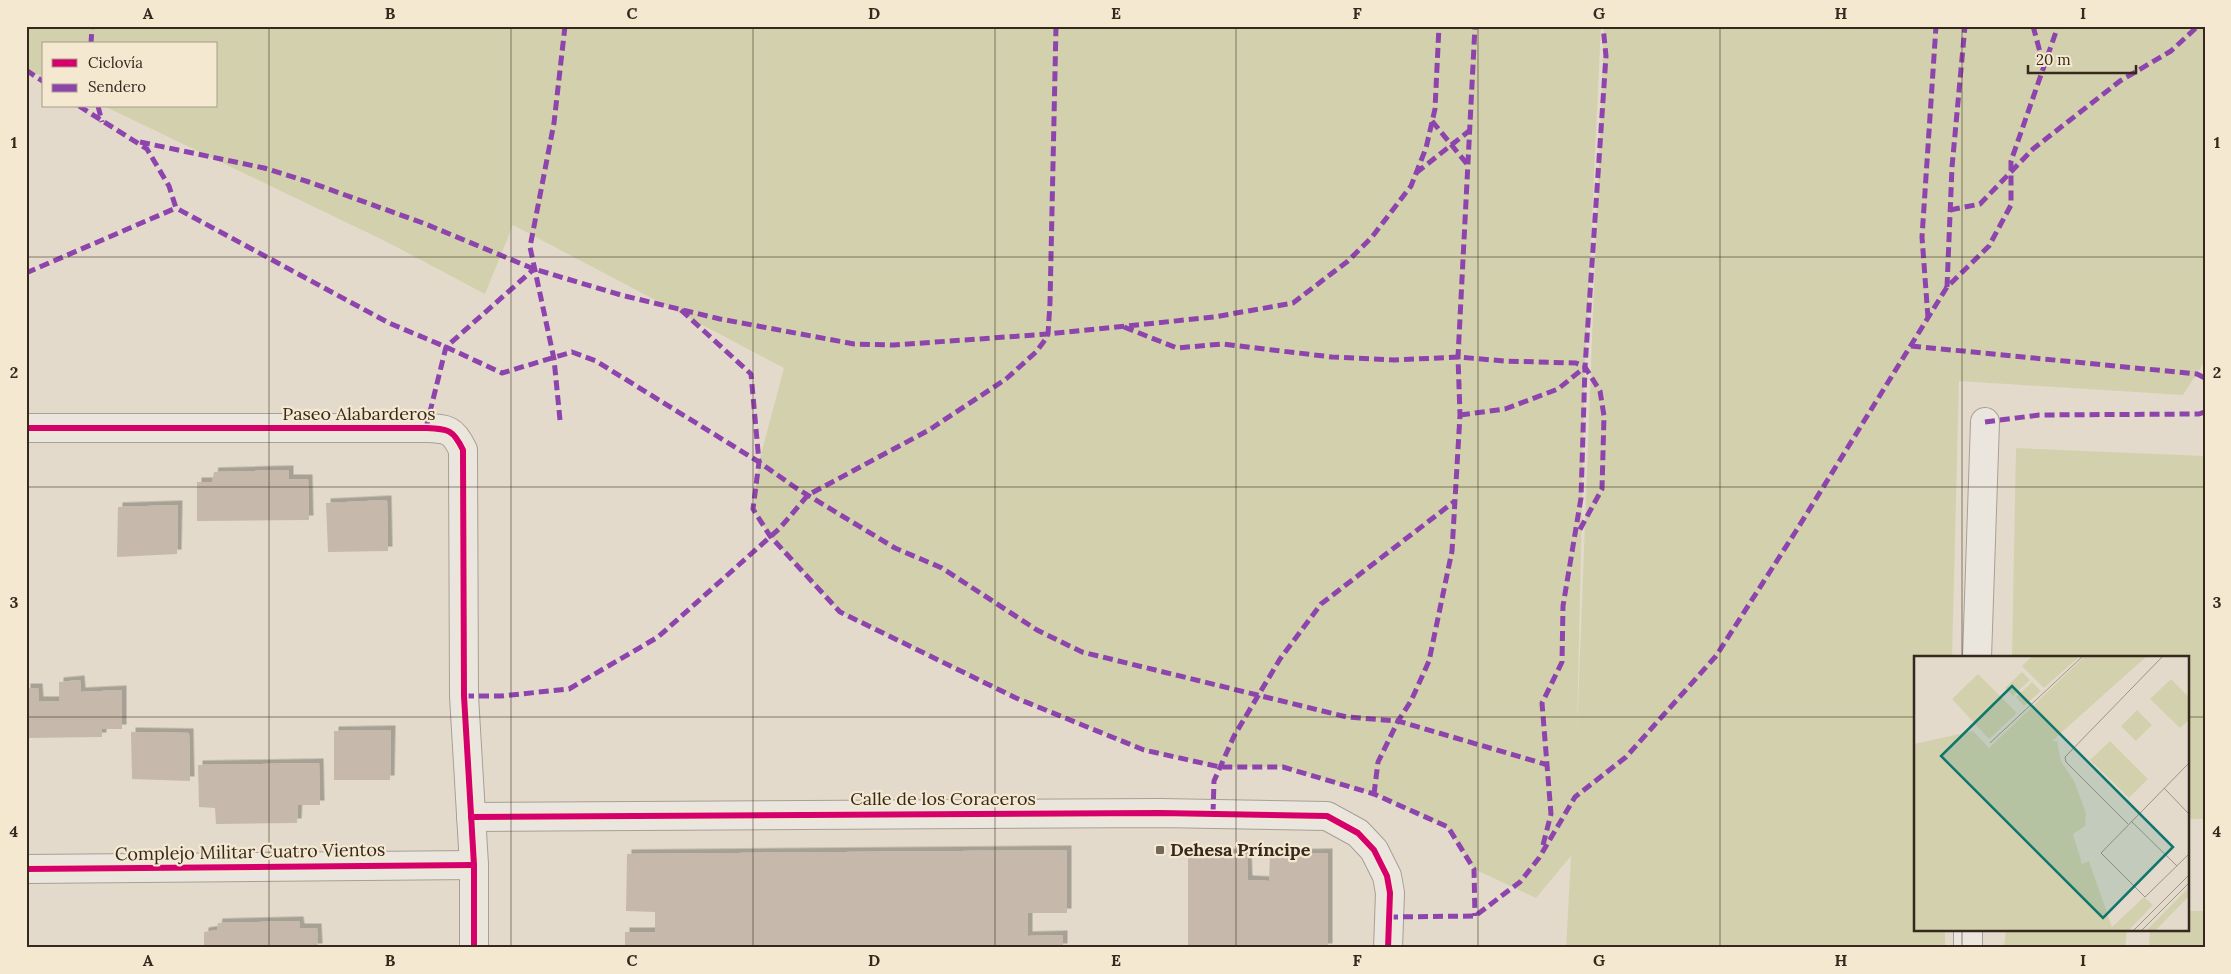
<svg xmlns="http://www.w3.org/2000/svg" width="2231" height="974" viewBox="0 0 2231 974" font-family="Lora,serif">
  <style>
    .green { fill: #d3d1ad }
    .building { fill: #c6b9ac; filter: url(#shadow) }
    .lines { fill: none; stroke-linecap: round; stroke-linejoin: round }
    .minor-casing { stroke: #a89f95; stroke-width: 30 }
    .minor { stroke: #ebe6dd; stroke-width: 28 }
    .quiet { stroke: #8e44ad; stroke-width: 5; stroke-dasharray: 10 5; stroke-linecap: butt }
    .cycleway-casing { stroke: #f4e9d0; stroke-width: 9 }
    .cycleway { stroke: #d6006c; stroke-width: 6 }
    .grid { fill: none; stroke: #36281d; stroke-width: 1; stroke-opacity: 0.55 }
    .poi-dot { fill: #73665a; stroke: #f4e9d0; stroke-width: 2 }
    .labels { text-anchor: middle; stroke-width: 4.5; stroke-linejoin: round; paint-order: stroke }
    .street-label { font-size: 18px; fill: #36281d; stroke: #f4e9d0 }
    .poi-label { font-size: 18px; font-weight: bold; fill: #36281d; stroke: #f4e9d0; text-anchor: start }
    .inset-road { fill: none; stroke: #9e9385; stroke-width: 1 }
    .view { fill: #0f766e; fill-opacity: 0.15; stroke: #0f766e; stroke-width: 2.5 }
    .inset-edge { fill: none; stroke: #36281d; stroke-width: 2.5 }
    .neatline { fill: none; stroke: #36281d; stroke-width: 2 }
    .grid-label { font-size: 16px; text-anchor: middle; font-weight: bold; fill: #36281d }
  </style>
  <defs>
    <filter id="shadow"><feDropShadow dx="4.5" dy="-4.5" stdDeviation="0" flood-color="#0004"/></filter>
  </defs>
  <rect width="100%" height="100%" fill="#e3dacb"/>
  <g class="green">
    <polygon points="26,26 1601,26 1585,367 1577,732 1604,26 2205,26 2205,361 2183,395 1959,381 1952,658 1915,658 1915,930 1945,930 1945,948 1566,948 1571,856 1536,898 1474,869 1447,827 1374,794 1283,767 1220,767 1144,750 1016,698 840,612 770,536 753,509 759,462 784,368 513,225 485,294 387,242 104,106 216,106 216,44 44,44 44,77 26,69"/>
    <polygon points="2016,448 2205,456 2205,819 2187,819 2187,658 2012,658"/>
    <polygon points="2187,911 2205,911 2205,948 2149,948 2150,930 2187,930"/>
    <polygon points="2006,930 2127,930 2125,948 2004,948"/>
  </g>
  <g class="building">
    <polygon points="289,470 289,479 308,479 309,520 197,521 197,482 212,482 214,472"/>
    <polygon points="387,500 388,551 328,552 326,503"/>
    <polygon points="178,505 177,554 117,557 118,507"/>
    <polygon points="80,680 81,692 122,690 122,729 102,729 102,737 26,738 26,688 38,688 39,701 59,701 59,682"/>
    <polygon points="391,730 390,780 334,780 334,731"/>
    <polygon points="131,732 189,733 190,781 132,779"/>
    <polygon points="319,763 320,805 298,805 297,823 216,824 215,808 199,807 198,765"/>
    <polygon points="1067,850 1067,913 1028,913 1028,936 1063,935 1063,948 625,948 625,932 655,932 655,912 626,911 627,854"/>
    <polygon points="1188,852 1247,854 1248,880 1269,881 1270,854 1328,853 1328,948 1188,948"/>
    <polygon points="299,921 300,928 317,928 318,948 204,948 204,932 217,930 218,923"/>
  </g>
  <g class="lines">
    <defs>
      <g id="minor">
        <path d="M26 428H426C448 429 453 429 463 450L464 696 474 865V948"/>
        <polyline points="1977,658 1985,422"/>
        <polyline points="471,817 1160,813 1327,816 1358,833 1374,850 1387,876 1390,893 1388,948"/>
        <polyline points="26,869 474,865"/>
        <polyline points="1968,948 1968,930"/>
      </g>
    </defs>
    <use href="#minor" class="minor-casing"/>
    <use href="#minor" class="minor"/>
    <g class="quiet">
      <polyline points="2033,26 2044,67"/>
      <polyline points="91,44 92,26"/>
      <polyline points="26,70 44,82"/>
      <polyline points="79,106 147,149 169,186 176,208 389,323 446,347 502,373 572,352 596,361 759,462 796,488 895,548 942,568 1037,630 1082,652 1347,717 1398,721 1548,765"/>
      <polyline points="98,106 102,122"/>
      <polyline points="1432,121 1467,164"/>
      <polyline points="140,142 264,168 309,182 423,223 534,269 621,295 720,319 854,344 894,345 1048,334 1214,317 1293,303 1348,261 1372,237 1411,186 1426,148 1435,109 1439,26"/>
      <polyline points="1416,173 1469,131"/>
      <polyline points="1950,210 1980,204 2033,149 2120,81 2171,51 2198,26"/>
      <polyline points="26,273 176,208"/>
      <polyline points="1947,287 1952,167 1965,26"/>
      <polyline points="681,310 751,374 759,462 753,509 770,536 840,612 1016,698 1144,750 1220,767 1283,767 1374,794 1448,827 1474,869 1475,916"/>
      <polyline points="1928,318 1922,237 1936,26"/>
      <polyline points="1124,327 1177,348 1222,344 1332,357 1395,360 1458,357 1504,361 1576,363 1585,367 1600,391 1604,416 1602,489 1578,533"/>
      <polyline points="1911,346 2197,374 2205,378"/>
      <polyline points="1460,415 1505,409 1558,389 1585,367"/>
      <polyline points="560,420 554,359 530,247 554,123 565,26"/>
      <polyline points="1985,422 2039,415 2199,414 2205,412"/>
      <polyline points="426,428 446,347 534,269"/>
      <polyline points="464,696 501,696 569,689 658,637 780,528 808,495 929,430 1006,379 1036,352 1045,340 1048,334 1050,303 1056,26"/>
      <polyline points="1374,794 1378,762 1398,721 1411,701 1429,661 1452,551 1460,415 1458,357 1475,26"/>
      <polyline points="1213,814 1214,781 1234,736 1280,659 1321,604 1455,501"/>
      <polyline points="1543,845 1551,814 1542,703 1562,662 1563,606 1581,498 1585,367 1606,56 1603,26"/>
      <polyline points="1388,917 1475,916 1520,882 1539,858 1575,797 1626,757 1716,656 1796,531 1947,287 1989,246 2011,205 2011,161 2058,26"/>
    </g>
    <defs>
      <g id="cycleway">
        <path d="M26 428H426C448 429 453 429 463 450L464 696 474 865V948"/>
        <polyline points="471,817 1160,813 1327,816 1358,833 1374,850 1387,876 1390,893 1388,948"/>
        <polyline points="26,869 474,865"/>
      </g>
    </defs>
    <use href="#cycleway" class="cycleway-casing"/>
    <use href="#cycleway" class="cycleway"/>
  </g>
  <path class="grid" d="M269 26V948M511 26V948M753 26V948M995 26V948M1236 26V948M1478 26V948M1720 26V948M1962 26V658M26 257H2205M26 487H2205M26 717H1915M2187 717H2205M1962 930V948"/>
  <rect class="poi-dot" x="1155" y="845" width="10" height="10" rx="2.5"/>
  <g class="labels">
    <g class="street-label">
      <text x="359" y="420">Paseo Alabarderos</text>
      <text x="943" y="805">Calle de los Coraceros</text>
      <text transform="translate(250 852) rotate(-1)" y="6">Complejo Militar Cuatro Vientos</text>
    </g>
    <g class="poi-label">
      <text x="1170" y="856">Dehesa Príncipe</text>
    </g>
  </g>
  <g transform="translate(1914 656)">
    <rect width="275" height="275" fill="#e3dacb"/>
    <path d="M118 0H166L130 32 108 10ZM171 0H233L138 85H143L147 105 160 125 172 157 171 170 159 178 168 208 175 205 198 271 230 241 239 249 214 275H0V88L59 75 75 92ZM108 16 116 24 99 40 91 32ZM64 18 103 57 75 83 38 43ZM257 23 275 41V64L266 72 236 43ZM118 26 127 35 110 50 102 41ZM223 54 238 69 222 85 207 70ZM196 85 234 123 215 142 176 104ZM275 231V240L241 275H232Z" fill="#d3d1ad"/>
    <path class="inset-road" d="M76 87 169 0M275 107 187 197 231 241 275 198M250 132 275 158M217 165 263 210M214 168 152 106 151 101 249 0M219 275 275 219M227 275 275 227"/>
    <path class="view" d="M98 30 259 191 189 262 27 100Z"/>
    <rect width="275" height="275" class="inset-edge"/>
  </g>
  <rect width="2231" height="974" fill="none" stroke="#f4e9d0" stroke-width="55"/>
  <rect x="42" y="42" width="175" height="65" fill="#f4e9d0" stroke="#a89c88"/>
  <rect x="52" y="59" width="25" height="8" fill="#d6006c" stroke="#a89c88"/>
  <text x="88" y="68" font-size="15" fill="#36281d">Ciclovía</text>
  <rect x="52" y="84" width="25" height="8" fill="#8e44ad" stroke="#a89c88"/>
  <text x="88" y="92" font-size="15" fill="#36281d">Sendero</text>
  <path d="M2028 65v8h108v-8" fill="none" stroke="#36281d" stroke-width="2.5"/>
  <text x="2036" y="65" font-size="15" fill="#36281d" stroke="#f4e9d0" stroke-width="4" paint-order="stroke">20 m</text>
  <rect x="28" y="28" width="2176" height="918" class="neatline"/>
  <g class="grid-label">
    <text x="148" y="19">A</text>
    <text x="390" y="19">B</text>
    <text x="632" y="19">C</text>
    <text x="874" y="19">D</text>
    <text x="1116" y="19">E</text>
    <text x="1357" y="19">F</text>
    <text x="1599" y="19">G</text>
    <text x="1841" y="19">H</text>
    <text x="2083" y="19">I</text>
    <text x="14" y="148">1</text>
    <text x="2217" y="148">1</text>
    <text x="14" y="378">2</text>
    <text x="2217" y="378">2</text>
    <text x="14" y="608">3</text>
    <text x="2217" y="608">3</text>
    <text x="14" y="837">4</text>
    <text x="2217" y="837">4</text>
    <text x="148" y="966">A</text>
    <text x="390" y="966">B</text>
    <text x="632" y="966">C</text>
    <text x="874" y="966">D</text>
    <text x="1116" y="966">E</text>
    <text x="1357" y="966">F</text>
    <text x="1599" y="966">G</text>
    <text x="1841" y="966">H</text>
    <text x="2083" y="966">I</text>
  </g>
</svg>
